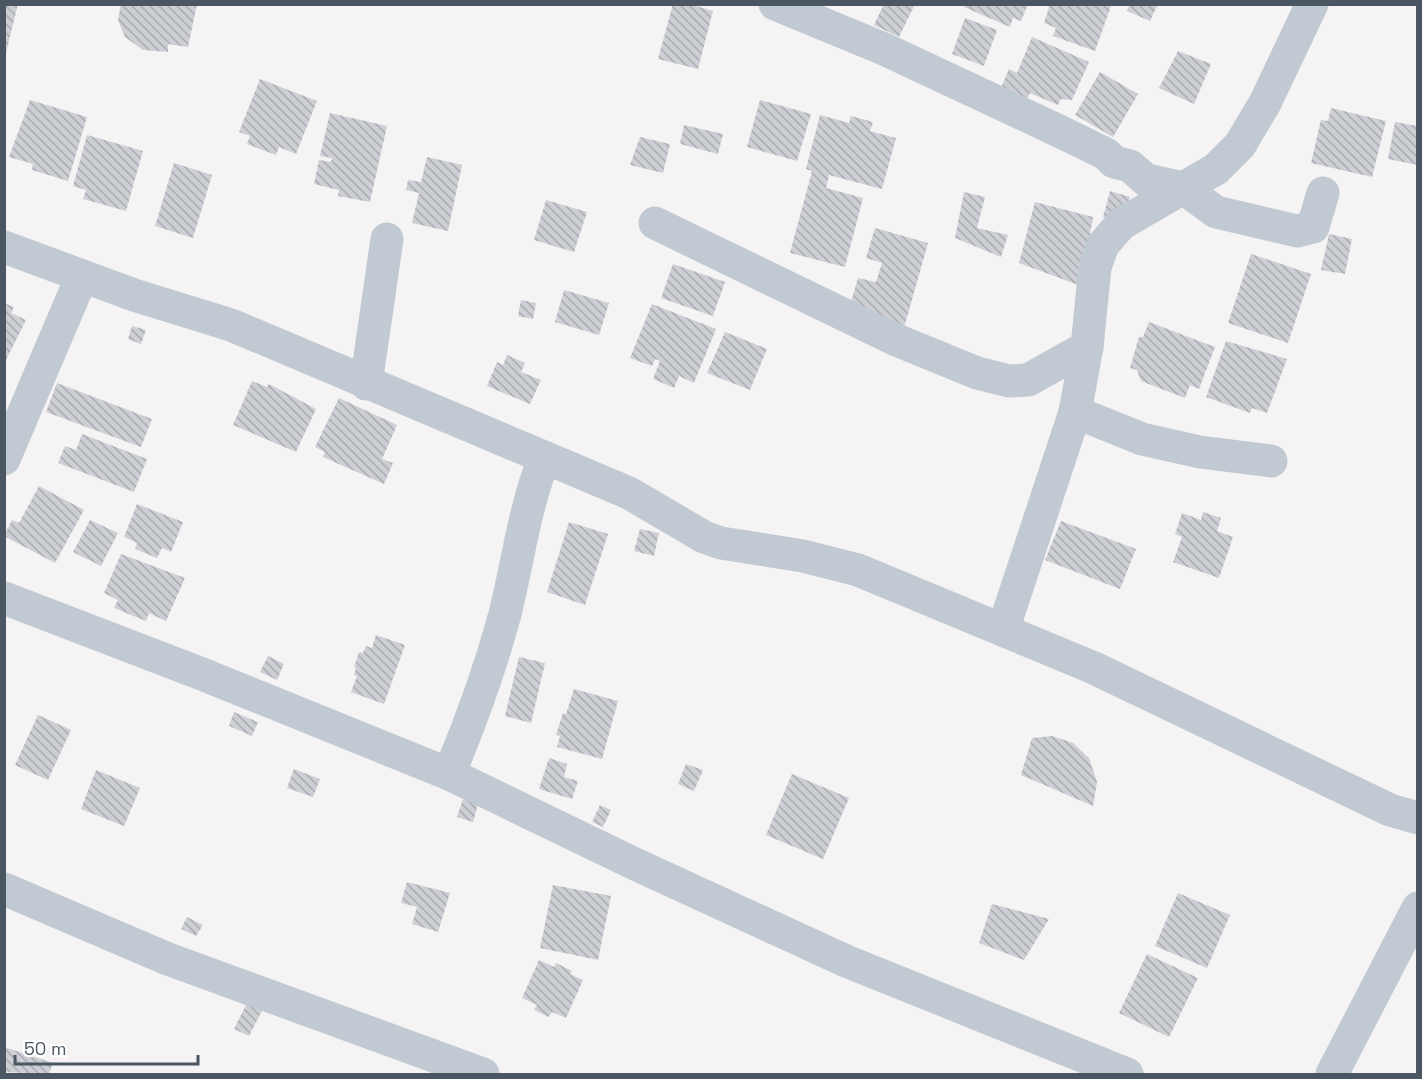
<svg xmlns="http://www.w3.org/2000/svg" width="1422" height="1079" viewBox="0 0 1422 1079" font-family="'Space Grotesk',sans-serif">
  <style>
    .building { fill: url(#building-back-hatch) }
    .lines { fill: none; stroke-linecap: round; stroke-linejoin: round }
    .minor { stroke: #c1cad2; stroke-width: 33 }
  </style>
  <defs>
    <pattern id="building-back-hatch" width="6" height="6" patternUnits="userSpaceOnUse" patternTransform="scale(1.5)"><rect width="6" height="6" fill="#cdcfd5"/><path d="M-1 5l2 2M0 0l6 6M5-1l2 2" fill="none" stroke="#a8abb0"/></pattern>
  </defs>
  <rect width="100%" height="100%" fill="#f5f3f3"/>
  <g class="building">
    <polygon points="4,4 18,4 5,57 4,57"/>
    <polygon points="121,4 197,4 188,47 168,44 168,52 143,50 125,37 118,20"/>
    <polygon points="673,4 689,4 713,11 698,69 658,59"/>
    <polygon points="884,4 915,4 899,37 874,25"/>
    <polygon points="965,4 1028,4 1021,21 1013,18 1010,27 964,7"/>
    <polygon points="1050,4 1111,6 1095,51 1053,36 1056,28 1044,23"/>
    <polygon points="1130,4 1153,4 1157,6 1150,21 1127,11"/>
    <polygon points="965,18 997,30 984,66 952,54"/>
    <polygon points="1032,37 1089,62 1072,100 1061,99 1058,105 1030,93 1022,111 996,100 1009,69 1017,73"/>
    <polygon points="1178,51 1211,64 1194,104 1159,88"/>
    <polygon points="1100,72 1138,94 1113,137 1075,115"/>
    <polygon points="260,79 317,101 296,154 279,147 276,155 247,144 250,136 239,132"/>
    <polygon points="30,100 87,117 68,181 32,170 33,164 9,157"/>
    <polygon points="760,100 811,114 797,161 747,147"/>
    <polygon points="1331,108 1386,121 1372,177 1311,163 1321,120 1328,121"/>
    <polygon points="330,113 387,126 370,202 338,196 339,190 314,184 319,160 331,162 332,158 320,156"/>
    <polygon points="820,115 849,123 851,116 873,122 870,131 896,138 882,189 829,175 826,188 863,198 845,267 790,253 812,171 806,169"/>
    <polygon points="1395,122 1418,126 1418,165 1388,159"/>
    <polygon points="684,125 723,134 718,154 680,144"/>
    <polygon points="87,135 143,151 126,211 83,199 86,190 73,186"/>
    <polygon points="640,137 670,144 663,173 630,165"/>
    <polygon points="427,157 462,165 448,231 412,223 419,193 406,190 408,180 421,182"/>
    <polygon points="174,163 212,175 193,238 155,226"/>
    <polygon points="1110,191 1130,197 1123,223 1103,217"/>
    <polygon points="964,192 985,197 977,228 1008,235 1001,257 955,238"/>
    <polygon points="546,200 587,212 574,252 534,240"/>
    <polygon points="1035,202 1093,217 1081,286 1019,263"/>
    <polygon points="875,228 928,243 904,328 848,312 858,278 876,282 882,263 866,258"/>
    <polygon points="1329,234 1352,239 1345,274 1321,270"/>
    <polygon points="1251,254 1311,274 1288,343 1228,323"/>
    <polygon points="673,264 725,282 713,316 661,298"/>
    <polygon points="564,290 609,303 599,335 555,322"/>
    <polygon points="521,300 536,303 533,319 518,316"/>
    <polygon points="4,303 14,307 11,313 26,320 4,364"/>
    <polygon points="652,304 716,329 694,383 679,376 674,388 653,379 660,361 655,359 652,366 630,358"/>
    <polygon points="1149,322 1215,347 1199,389 1190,385 1185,398 1141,381 1137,370 1130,368 1139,337 1143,337"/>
    <polygon points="132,326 146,330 141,344 128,339"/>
    <polygon points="725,332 767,349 750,390 707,373"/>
    <polygon points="1226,341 1287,359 1267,413 1252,408 1250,413 1206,397"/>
    <polygon points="507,355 525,363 521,372 541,380 530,404 487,386 497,362 503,365"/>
    <polygon points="252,381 267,387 269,384 316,409 296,452 233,425"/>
    <polygon points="57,383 152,419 141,447 46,412"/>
    <polygon points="339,398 397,425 382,459 393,463 384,484 323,457 325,452 315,447"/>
    <polygon points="82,434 147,459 134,492 58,463 65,446 76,450"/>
    <polygon points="39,486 84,510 55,563 4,536 12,520 19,523"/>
    <polygon points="137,504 183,522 171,552 162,548 157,558 135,549 137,543 124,537"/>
    <polygon points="1203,512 1221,518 1217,531 1233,537 1219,578 1173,562 1182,537 1175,534 1182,513 1201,520"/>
    <polygon points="90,520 118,533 101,566 73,552"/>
    <polygon points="1061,521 1136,549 1120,589 1045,560"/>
    <polygon points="569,522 608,534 585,605 547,592"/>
    <polygon points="640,529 659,533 654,556 634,551"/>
    <polygon points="121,554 185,578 166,621 149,613 146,621 114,608 118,600 104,593"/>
    <polygon points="376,635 405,645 384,704 351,692 357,676 354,675 356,668 354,667 359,652 363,653 366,646 372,648"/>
    <polygon points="268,656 284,664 277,680 260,672"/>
    <polygon points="519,657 545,663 531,723 505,716"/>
    <polygon points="574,689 618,701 602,759 557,747 560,736 556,735 563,713 566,714"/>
    <polygon points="234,712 258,722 252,736 229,726"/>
    <polygon points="38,715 71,730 48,780 15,765"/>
    <polygon points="1052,736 1073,743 1089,758 1097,782 1093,806 1021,775 1032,738"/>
    <polygon points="549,758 567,764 564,777 578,781 572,799 539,789"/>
    <polygon points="686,764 703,770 694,791 678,784"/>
    <polygon points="294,769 320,779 313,797 287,788"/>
    <polygon points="96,770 140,788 124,826 81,809"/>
    <polygon points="792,774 849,798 823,859 766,835"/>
    <polygon points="463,799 478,804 473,822 457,817"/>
    <polygon points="600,805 611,810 603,827 592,822"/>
    <polygon points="407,882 450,893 438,932 412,924 417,907 401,903"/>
    <polygon points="553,885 611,896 598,960 540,948"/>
    <polygon points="1178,893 1230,915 1207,968 1155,946"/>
    <polygon points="992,904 1049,919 1024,960 979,943"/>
    <polygon points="187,917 203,925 196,936 181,929"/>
    <polygon points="1147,954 1198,978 1169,1037 1119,1013"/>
    <polygon points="539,960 554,967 556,963 572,971 570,974 583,980 566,1018 552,1012 549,1017 534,1010 537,1005 522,998"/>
    <polygon points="249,999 264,1007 249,1036 234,1029"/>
    <polygon points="4,1047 53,1063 49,1074 4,1072"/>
  </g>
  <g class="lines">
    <g class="minor">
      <polyline points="775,4 884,49 1059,131 1106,154 1114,162 1130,166 1146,180 1183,188 1216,212 1297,231 1313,227 1323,193"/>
      <polyline points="655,223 894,339 977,373 1009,381 1028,380 1087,347"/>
      <polyline points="4,247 134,295 231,325 629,493 704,537 721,543 803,556 858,570 1094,668 1390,810 1418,818"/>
      <polyline points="366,384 387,239"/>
      <polyline points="1075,412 1142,439 1200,452 1271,461"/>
      <polyline points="4,459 82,276"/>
      <polyline points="4,598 202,674 449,774 635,864 846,961 1127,1074"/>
      <polyline points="1003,630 1075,412 1087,347 1095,267 1103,245 1121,224 1216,169 1240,145 1265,103 1312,4"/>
      <path d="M449 774C471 722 490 669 505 614 518 562 524 509 544 459"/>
      <polyline points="4,889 168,959 483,1074"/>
      <polyline points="1332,1074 1418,908"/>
    </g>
  </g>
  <rect width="1422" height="1079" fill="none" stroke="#4a5661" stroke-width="12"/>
  <path d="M15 1055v9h183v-9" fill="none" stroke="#4a5661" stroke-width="3"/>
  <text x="24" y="1055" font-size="18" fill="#4a5661" stroke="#ffffff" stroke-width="4.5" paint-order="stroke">50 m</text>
</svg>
